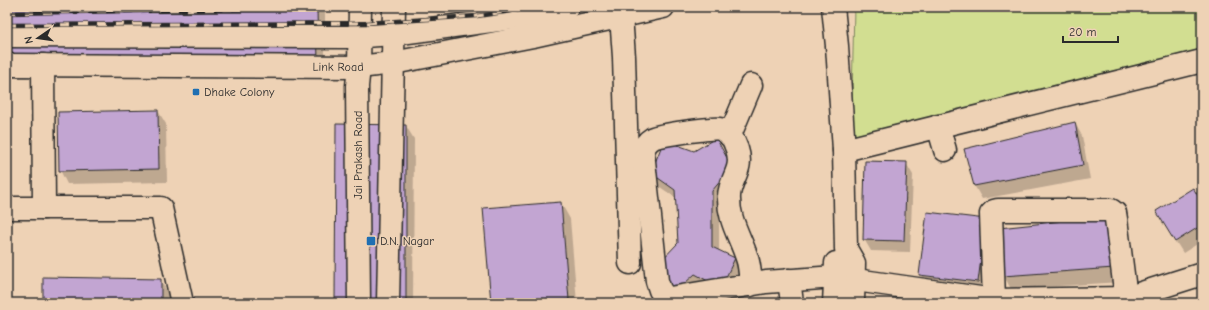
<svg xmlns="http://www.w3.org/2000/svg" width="1209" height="310" viewBox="0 0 1209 310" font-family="'Comic Neue',sans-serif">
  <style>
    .green { fill: #d2de91; stroke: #7e845e }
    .shadow { fill: #0003 }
    .building { fill: #c2a5d2; stroke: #2b2b2b }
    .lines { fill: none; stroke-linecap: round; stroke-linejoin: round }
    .minor-casing { stroke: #2b2b2b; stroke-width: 25 }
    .major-casing { stroke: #2b2b2b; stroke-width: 25 }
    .minor { stroke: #eed2b5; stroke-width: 22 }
    .major { stroke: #eed2b5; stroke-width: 22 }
    .rail-casing { stroke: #2b2b2b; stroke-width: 4.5 }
    .rail { stroke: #eed2b5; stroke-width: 3; stroke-dasharray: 9; stroke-linecap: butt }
    .poi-dot { fill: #1f6fb2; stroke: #eed2b5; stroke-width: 1.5 }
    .labels { text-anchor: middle; stroke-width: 3; stroke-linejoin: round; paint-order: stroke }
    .street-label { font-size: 12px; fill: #2b2b2b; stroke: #eed2b5 }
    .poi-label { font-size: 12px; fill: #2b2b2b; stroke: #eed2b5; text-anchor: start }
  </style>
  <rect width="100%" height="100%" fill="#eed2b5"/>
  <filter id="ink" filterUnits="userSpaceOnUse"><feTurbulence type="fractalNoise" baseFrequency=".025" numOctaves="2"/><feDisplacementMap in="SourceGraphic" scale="8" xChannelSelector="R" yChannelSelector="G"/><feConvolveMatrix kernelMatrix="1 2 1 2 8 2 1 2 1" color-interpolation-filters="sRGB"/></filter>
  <g filter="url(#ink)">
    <polygon class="green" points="854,7 1202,7 1202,52 851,143"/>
    <g class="shadow">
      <rect x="7" y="7" width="318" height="71"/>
      <polygon points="433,7 488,7 481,10 459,13"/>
      <polygon points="158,111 166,124 167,182 67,184 60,170"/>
      <polygon points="1075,123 1082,136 1090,179 982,199 974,185"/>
      <polygon points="406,126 414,139 413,303 336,303"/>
      <polygon points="906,163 913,175 910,252 871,251 864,239"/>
      <polygon points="652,173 739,181 719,205 719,251 735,258 742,272 729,300 703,287 681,303 680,244 676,198 660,187"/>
      <polygon points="561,203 570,219 577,303 492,303"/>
      <polygon points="1202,204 1202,241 1183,253 1164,223"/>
      <polygon points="1110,217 1121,282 1011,289 1004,276"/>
      <polygon points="985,220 985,293 927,286 920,274"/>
      <polygon points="160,280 168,293 168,303 44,303"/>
    </g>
    <g class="building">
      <polygon points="7,7 317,7 318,65 7,65"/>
      <polygon points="158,110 159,169 59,171 58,112"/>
      <polygon points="1075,122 1083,165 974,186 964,149"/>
      <polygon points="336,124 406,125 406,303 335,303"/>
      <polygon points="716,138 732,167 712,191 712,247 735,258 721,288 695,274 674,293 658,264 678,243 675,190 651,173 664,140 694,151"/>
      <polygon points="865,161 907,162 904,241 863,240"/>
      <polygon points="1193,188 1202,202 1202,225 1175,242 1156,211"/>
      <polygon points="561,202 569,300 528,303 491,303 483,208"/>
      <polygon points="927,212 986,219 978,282 919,275"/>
      <polygon points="1111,216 1114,268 1003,276 999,228"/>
      <polygon points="43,277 161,279 161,303 43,303"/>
    </g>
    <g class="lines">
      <defs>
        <g id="minor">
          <polyline points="833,7 837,46 844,150 846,249 854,263 853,303"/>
          <polyline points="621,16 624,57 630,263"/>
          <polyline points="43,65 44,208"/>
          <polyline points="938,126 945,150"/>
          <polyline points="730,135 751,85"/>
          <polyline points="844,150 1202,61"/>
          <polyline points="7,208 161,208 182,303"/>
          <polyline points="789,280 792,303"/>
          <path d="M751 285C750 276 750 266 747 258 740 236 728 220 729 196 730 178 744 170 737 149 735 145 734 139 730 136 728 133 723 130 720 129 713 127 660 135 653 138 648 141 644 146 643 152L657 281 660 290 665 297 670 298 766 282 835 277 994 300 1126 298 1202 274"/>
          <polyline points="994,300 991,214 994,211 998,210 1111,210 1115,213 1116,219 1126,298"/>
          <polyline points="834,303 836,263"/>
        </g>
        <g id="major">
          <polyline points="7,36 351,37 393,34 529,16 568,7"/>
          <path id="s1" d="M7 65 359 67 393 63 533 36 663 7"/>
          <polyline points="359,303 357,86 359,67 360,7"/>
          <polyline points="388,303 394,7"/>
        </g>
      </defs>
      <use href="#minor" class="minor-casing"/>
      <use href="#major" class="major-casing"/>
      <use href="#minor" class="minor"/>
      <use href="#major" class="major"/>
      <defs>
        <g id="rail">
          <polyline points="7,13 391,7"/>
          <polyline points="7,25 366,23 477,16 539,7"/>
        </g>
      </defs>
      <use href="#rail" class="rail-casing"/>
      <use href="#rail" class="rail"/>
    </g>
  </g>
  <g class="poi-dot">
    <rect x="192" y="88" width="8" height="8" rx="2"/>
    <rect x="366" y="236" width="10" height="10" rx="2"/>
  </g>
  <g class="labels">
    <g class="street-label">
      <text dy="4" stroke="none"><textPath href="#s1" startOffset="331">Link Road</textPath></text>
      <text transform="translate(358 155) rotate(-90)" y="4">Jai Prakash Road</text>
    </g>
    <g class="poi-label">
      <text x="204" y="96">Dhake Colony</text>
      <text x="380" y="245">D.N. Nagar</text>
    </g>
  </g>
  <rect width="1209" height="310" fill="none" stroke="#eed2b5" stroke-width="24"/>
  <rect x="12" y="12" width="1185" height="286" fill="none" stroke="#2b2b2b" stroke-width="1.5" filter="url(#ink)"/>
  <g transform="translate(38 38) rotate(257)" stroke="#eed2b5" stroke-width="3" paint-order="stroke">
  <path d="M0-3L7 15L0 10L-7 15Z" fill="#2b2b2b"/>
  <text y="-6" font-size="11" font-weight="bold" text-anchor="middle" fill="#2b2b2b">N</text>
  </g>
  <path d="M1063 36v6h55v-6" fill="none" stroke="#2b2b2b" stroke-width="2"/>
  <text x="1069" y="36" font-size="12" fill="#2b2b2b" stroke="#eed2b5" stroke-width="3" paint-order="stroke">20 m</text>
</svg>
